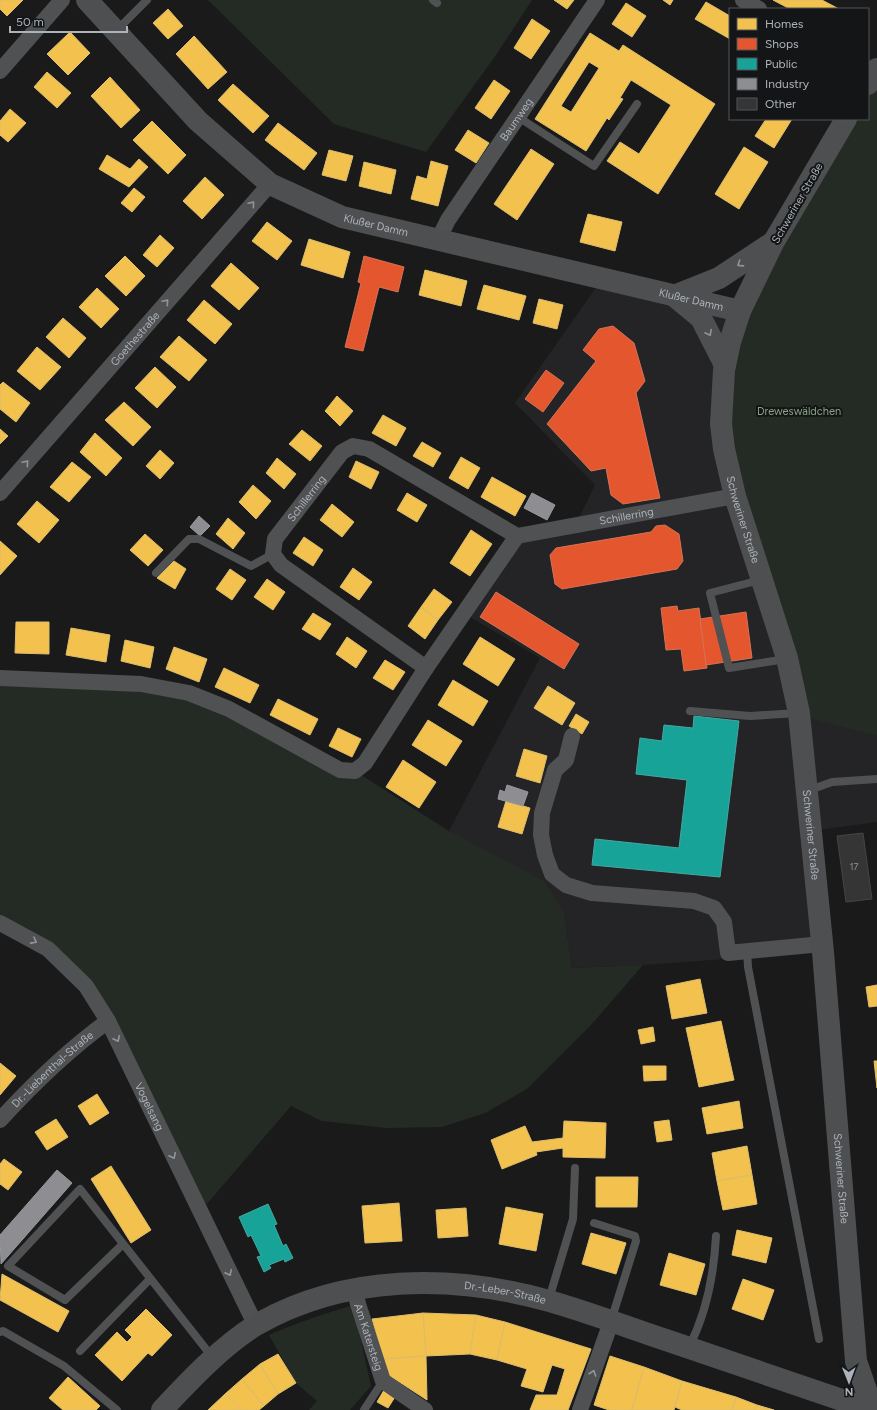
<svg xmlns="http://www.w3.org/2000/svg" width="877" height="1410" viewBox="0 0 877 1410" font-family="Figtree,sans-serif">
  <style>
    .built { fill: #242426 }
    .green { fill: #242b24 }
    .homes { fill: #f2c14e; stroke: #ddbd6e; fill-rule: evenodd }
    .shops { fill: #e4572e; stroke: #d47358 }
    .public { fill: #17a398; stroke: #44a8a2 }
    .industry { fill: #8d8d92; stroke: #97989e }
    .building { fill: #353536; stroke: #434546 }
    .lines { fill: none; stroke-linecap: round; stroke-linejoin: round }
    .lane { stroke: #4f5153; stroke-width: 8 }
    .street { stroke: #4f5153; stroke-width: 16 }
    .secondary { stroke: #4e4f51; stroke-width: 22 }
    .oneway { stroke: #91969b }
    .oneway2 { stroke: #90959a }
    .labels { text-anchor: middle; stroke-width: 4; stroke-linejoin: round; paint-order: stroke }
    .number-label { font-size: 9px; fill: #8f9499 }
    .street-label { font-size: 11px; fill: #adb3ba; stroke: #141516 }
    .park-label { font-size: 11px; fill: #89a385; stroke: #141516 }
  </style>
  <rect width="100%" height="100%" fill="#1a1a1a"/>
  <polygon class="built" points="602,279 740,311 799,713 877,736 877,822 811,831 823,952 643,965 572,968 564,913 449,831 540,658 463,613 517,536 575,526 595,485 515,403"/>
  <g class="green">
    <polygon points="208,0 532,0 496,55 426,152 334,124"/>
    <polygon points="877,71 877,736 798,715 721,397 780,231 848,119 868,119 868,86"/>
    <polygon points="0,678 189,693 355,771 449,831 544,881 564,913 572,968 643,965 591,1025 527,1089 485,1113 442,1127 387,1128 322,1121 291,1106 200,1212 86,986 0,923"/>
    <path d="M353 1305 371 1386 350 1410H309L317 1401 296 1383 269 1335C296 1323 324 1314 353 1305Z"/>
  </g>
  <g class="homes">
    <polygon points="0,0 23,0 7,16 0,9"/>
    <polygon points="554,0 574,0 567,9"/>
    <polygon points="663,0 673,0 670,5"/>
    <polygon points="773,0 822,0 839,9 790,9"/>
    <polygon points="706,2 730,16 730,39 695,19"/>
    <polygon points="626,3 646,16 632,37 612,24"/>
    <polygon points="168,9 183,26 168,39 153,23"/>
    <polygon points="532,19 550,31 531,59 514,48"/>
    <polygon points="70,32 90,53 68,75 47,54"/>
    <path d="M590 33 619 51 623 45 715 104 658 194 607 161 620 142 639 154 671 105 631 80 620 98 623 99 609 120 607 118 586 151 535 119ZM589 62 599 68 571 112 561 106Z"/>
    <polygon points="194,36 227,72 208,89 176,54"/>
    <polygon points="47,72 71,93 57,108 34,87"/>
    <polygon points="110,77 140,110 121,128 91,96"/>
    <polygon points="494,80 510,91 491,119 475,108"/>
    <polygon points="233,84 269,116 253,133 218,100"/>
    <polygon points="10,109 26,123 8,142 0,135 0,121"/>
    <polygon points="766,119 792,119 774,148 755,136"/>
    <polygon points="152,121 186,155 168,174 133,140"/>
    <polygon points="278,123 317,153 304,170 265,140"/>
    <polygon points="468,130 489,143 476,163 455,150"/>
    <polygon points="744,147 768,162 739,209 715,194"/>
    <polygon points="531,149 554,164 517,220 494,204"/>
    <polygon points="329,150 353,156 346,181 322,175"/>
    <polygon points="107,155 130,169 139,159 148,167 129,187 99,169"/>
    <polygon points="431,161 448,166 438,206 411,199 417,176 427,179"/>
    <polygon points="364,162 396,170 391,194 359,186"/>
    <polygon points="205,177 224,195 202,219 183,201"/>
    <polygon points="134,188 145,197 132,212 121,203"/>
    <polygon points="588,214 622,222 615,251 580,242"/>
    <polygon points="267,222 292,241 277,260 252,241"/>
    <polygon points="160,235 174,248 157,267 143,255"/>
    <polygon points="309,239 350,252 343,278 301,265"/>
    <polygon points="125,256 145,276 126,296 105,276"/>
    <polygon points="231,263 259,288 239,310 211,286"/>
    <polygon points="425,270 467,281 461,306 419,295"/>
    <polygon points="484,285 526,296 519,320 477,309"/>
    <polygon points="97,288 119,309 101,328 79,307"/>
    <polygon points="539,299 563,305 557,329 533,323"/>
    <polygon points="204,300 232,324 215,344 187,320"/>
    <polygon points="63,318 86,338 69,358 46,337"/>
    <polygon points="179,336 207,360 189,381 160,357"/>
    <polygon points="37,347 61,367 40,390 17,371"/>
    <polygon points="155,367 176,387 157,408 135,388"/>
    <polygon points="3,382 30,403 16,422 0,409 0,385"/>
    <polygon points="337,396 353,411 340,426 325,411"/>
    <polygon points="124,402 151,427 133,446 105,420"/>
    <polygon points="383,415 406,428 396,446 372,433"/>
    <polygon points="0,429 8,436 0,444"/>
    <polygon points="302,430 322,446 310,461 289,444"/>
    <polygon points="95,433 122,458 106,476 80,452"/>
    <polygon points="422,442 441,453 433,467 413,456"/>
    <polygon points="160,450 174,463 160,479 146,466"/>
    <polygon points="461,457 480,468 468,489 449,478"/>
    <polygon points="277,458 296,474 284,489 266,473"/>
    <polygon points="356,461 379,472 371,489 349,477"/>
    <polygon points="72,462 91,477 69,502 50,487"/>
    <polygon points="492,477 526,496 515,516 481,497"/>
    <polygon points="253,485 271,501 256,519 239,502"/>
    <polygon points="407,493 427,505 417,522 397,510"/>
    <polygon points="37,501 59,520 39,543 17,524"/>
    <polygon points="332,504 354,522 342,537 320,520"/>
    <polygon points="228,518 245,533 233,549 216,534"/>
    <polygon points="471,530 492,544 470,576 450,563"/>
    <polygon points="145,534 163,550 148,566 130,550"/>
    <polygon points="304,537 323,550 313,566 293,553"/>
    <polygon points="0,541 17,556 0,575"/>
    <polygon points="174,561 186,569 175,589 157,578"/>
    <polygon points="353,568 372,582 359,600 340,587"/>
    <polygon points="230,569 246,580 232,600 216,589"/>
    <polygon points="267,579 285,592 273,610 254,597"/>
    <polygon points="434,589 452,602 438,620 421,607"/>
    <polygon points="421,607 438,620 425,639 408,626"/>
    <polygon points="313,613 331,624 320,640 302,629"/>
    <polygon points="16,622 49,622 49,654 15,653"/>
    <polygon points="71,628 110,635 106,662 66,655"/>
    <polygon points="347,637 367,651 356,668 336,654"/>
    <polygon points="480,637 515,659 498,686 463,664"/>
    <polygon points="125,640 154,647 150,668 121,661"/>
    <polygon points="174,647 207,659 199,682 166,669"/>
    <polygon points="385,660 405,672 393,690 373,678"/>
    <polygon points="224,668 259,685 250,703 215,687"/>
    <polygon points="453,680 488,701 473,726 438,705"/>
    <polygon points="548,686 575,703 562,725 534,708"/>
    <polygon points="278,699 318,719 310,735 270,715"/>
    <polygon points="576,714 589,722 582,734 569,726"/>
    <polygon points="428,720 462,741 446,766 412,745"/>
    <polygon points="338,728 361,739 352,757 329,746"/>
    <polygon points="524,749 547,756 540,783 516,776"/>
    <polygon points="403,760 436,782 419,808 386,787"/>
    <polygon points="506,801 530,808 522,834 498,827"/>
    <polygon points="700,979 707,1013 672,1019 666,986"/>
    <polygon points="877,985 877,1006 869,1007 866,987"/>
    <polygon points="721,1021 734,1080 699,1087 686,1028"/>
    <polygon points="653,1027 655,1041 641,1044 638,1030"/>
    <polygon points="874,1061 877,1061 877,1088"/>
    <polygon points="0,1063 16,1076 0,1095"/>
    <polygon points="643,1066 666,1066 666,1080 644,1081"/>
    <polygon points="97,1094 109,1113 90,1125 78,1106"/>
    <polygon points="739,1101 743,1128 707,1134 702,1108"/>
    <polygon points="56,1119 68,1137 47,1150 35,1132"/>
    <polygon points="669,1120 672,1140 657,1142 654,1122"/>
    <polygon points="564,1121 606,1123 605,1158 563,1157 563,1148 536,1152 537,1155 502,1169 491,1140 525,1126 532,1142 563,1138"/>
    <polygon points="747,1146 752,1175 717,1181 712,1153"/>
    <polygon points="4,1159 22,1172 8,1190 0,1184 0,1164"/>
    <polygon points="111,1166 151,1230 131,1243 91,1179"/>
    <polygon points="752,1175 757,1204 723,1210 717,1181"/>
    <polygon points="596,1177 638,1177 637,1207 596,1207"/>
    <polygon points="399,1203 402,1241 365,1243 362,1206"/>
    <polygon points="506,1207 543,1214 536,1251 499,1244"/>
    <polygon points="466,1208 468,1236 438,1238 436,1210"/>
    <polygon points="737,1230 772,1238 766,1263 732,1255"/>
    <polygon points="591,1233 626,1243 616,1274 582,1264"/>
    <polygon points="669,1253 705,1264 696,1295 660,1285"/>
    <polygon points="2,1274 69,1311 58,1332 0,1300"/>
    <polygon points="743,1279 774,1290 763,1320 732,1309"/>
    <polygon points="146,1309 172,1335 152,1356 148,1353 122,1381 95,1355 117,1332 127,1342 132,1337 125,1330"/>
    <polygon points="423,1313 476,1315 470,1354 426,1356"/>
    <polygon points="423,1313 426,1356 383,1359 372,1319"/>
    <polygon points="476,1315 505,1322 497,1360 470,1354"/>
    <polygon points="505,1322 591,1349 568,1410 530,1410 536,1395 557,1395 565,1369 552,1365 543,1392 521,1386 527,1369 497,1360"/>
    <polygon points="278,1354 296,1383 278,1394 260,1364"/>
    <polygon points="426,1356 427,1400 387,1374 383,1359"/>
    <polygon points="610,1356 644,1367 632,1410 609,1410 594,1405"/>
    <polygon points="260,1364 278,1394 264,1406 242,1379"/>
    <polygon points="644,1367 682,1381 674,1410 632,1410"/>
    <polygon points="68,1377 100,1406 96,1410 63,1410 49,1398"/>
    <polygon points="242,1379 264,1406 259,1410 241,1410 225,1394"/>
    <polygon points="682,1381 736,1397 732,1410 682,1410 675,1407"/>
    <polygon points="384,1390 395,1397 388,1408 377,1402"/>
    <polygon points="225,1394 241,1410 208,1410"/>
    <polygon points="736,1397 757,1405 755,1410 732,1410"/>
    <polygon points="757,1405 774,1410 755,1410"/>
  </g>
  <g class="shops">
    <polygon points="364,256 404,267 398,292 379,287 363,351 345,347 361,283 358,282"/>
    <polygon points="613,326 634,343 645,381 636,393 660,498 623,504 611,495 606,468 591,471 547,424 596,361 583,350 599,329"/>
    <polygon points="546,370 564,383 543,412 525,399"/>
    <polygon points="665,525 679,534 683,561 677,569 562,589 555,584 550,555 556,548 651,532 656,526"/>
    <polygon points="496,592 579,644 564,669 480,617"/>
    <polygon points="677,606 678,611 699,608 707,668 684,671 681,649 666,650 661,608"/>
    <polygon points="746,612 752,658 706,665 700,619"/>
  </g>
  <g class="public">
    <polygon points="694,716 739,721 720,877 592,865 595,839 679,848 687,780 636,774 640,738 662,741 664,725 693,728"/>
    <polygon points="268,1204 277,1224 274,1225 283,1246 286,1244 293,1258 285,1262 284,1259 269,1265 271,1268 264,1272 257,1257 261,1256 251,1235 248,1237 239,1217"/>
  </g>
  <g class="industry">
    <polygon points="532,493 555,505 547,520 524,508"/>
    <polygon points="199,516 210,526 200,536 190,527"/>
    <polygon points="507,785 528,792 523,806 498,799 500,790 505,792"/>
    <polygon points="57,1170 72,1183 1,1264 0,1235"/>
  </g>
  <polygon class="building" points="863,833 872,899 846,902 837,836"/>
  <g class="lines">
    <g class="lane">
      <polyline points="433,0 437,3"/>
      <polyline points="116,31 147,0"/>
      <polyline points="518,117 594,166 637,104"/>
      <polyline points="156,573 189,539 199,539 251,566 273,554"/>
      <polyline points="760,580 710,593 729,668 786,659"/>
      <polyline points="690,711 750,716 798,713"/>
      <polyline points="807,791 832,782 877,779"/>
      <polyline points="747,951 748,967 819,1339"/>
      <polyline points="594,1223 635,1236 636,1241 611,1321"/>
      <polyline points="123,1244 65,1300 8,1266 80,1189 213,1358"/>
      <polyline points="549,1299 573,1219 575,1168"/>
      <polyline points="0,1332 3,1331 64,1366 117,1410"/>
      <path d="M689 1347C706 1314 714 1273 716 1236"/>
      <polyline points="80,1351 150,1279"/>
      <polyline points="364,1410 383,1381"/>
    </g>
    <g class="street">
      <polyline points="743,0 759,9"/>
      <polyline points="0,71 62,0"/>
      <path id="s1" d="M438 240 448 220 597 0"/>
      <path id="s2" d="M0 493 270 184"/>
      <path id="s3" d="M426 668 281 565 273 554 275 539 342 452 353 446 369 449 517 536 735 496"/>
      <polyline points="0,678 141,684 189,693 229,709 340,770 355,771 365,763 426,668 517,536"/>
      <polyline points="572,736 566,760 555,770 542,813 541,835 545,855 552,874 566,885 592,893 694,901 714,908 724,922 728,953 822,944"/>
      <path id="s4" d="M0 923 48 949 86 986 108 1021 256 1326"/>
      <path id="s5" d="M0 1120C33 1084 68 1050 108 1021"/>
      <path id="s6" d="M355 1290 358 1304 383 1381 425 1410"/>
      <polyline points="580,1410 611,1322"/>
    </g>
    <g class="secondary">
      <path id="s7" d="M87 0 198 121 270 184 342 217 740 311"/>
      <polyline points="868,84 877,69"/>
      <path id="s8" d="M846 119 773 243 740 311 730 342 724 370 721 424 724 449 735 496 787 658 799 713 823 952 856 1361 873 1410"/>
      <polyline points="674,296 719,278 772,243"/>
      <polyline points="678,299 701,318 725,365"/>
      <path id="s9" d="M162 1410C189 1381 222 1346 256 1325 344 1274 453 1274 549 1301 588 1312 627 1327 666 1340 734 1363 802 1387 871 1410"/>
    </g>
  </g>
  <defs><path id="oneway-chevron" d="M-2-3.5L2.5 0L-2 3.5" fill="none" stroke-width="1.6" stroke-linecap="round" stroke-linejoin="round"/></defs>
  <g class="oneway">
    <use href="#oneway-chevron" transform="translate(252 204) rotate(-49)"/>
    <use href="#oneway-chevron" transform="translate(166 302) rotate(-49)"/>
    <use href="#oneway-chevron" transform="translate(26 463) rotate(-49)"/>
    <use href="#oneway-chevron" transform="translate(34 941) rotate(28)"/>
    <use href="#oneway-chevron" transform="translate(117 1039) rotate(64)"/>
    <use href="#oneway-chevron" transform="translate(173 1156) rotate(64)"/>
    <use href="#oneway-chevron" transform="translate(229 1273) rotate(64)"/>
    <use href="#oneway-chevron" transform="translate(593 1373) rotate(-71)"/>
  </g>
  <g class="oneway2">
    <use href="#oneway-chevron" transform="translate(740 264) rotate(147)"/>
    <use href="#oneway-chevron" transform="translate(709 333) rotate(63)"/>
  </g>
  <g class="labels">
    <g class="number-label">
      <text x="854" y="870">17</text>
    </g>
    <g class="street-label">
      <text dy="4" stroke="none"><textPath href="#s1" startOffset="144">Baumweg</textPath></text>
      <text transform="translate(797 203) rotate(-60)" y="4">Schweriner Straße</text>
      <text dy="4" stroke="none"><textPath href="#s7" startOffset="374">Klußer Damm</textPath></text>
      <text dy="4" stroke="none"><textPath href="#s7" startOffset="698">Klußer Damm</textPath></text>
      <text dy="4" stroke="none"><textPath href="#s2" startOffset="205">Goethestraße</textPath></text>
      <text dy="4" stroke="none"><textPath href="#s3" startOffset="258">Schillerring</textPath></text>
      <text dy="4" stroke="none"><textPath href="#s3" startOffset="628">Schillerring</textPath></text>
      <text dy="4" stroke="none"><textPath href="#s8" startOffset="433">Schweriner Straße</textPath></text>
      <text dy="4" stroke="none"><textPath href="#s8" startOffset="757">Schweriner Straße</textPath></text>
      <text dy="4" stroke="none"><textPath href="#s5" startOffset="73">Dr.-Liebenthal-Straße</textPath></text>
      <text dy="4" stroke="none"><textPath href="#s4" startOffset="244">Vogelsang</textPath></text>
      <text dy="4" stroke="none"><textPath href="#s8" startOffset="1102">Schweriner Straße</textPath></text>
      <text dy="4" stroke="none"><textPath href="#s9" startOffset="384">Dr.-Leber-Straße</textPath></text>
      <text dy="4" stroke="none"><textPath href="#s6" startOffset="49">Am Katersteig</textPath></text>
    </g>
    <g class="park-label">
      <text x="799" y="415">Dreweswäldchen</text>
    </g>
  </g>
  <rect x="729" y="8" width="140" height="112" fill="#141516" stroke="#515458"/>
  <rect x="737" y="18" width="20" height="12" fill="#f2c14e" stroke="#515458"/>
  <text x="765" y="28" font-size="12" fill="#adb3ba">Homes</text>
  <rect x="737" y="38" width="20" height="12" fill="#e4572e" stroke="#515458"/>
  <text x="765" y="48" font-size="12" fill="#adb3ba">Shops</text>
  <rect x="737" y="58" width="20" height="12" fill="#17a398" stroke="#515458"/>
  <text x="765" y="68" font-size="12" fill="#adb3ba">Public</text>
  <rect x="737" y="78" width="20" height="12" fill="#8d8d92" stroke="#515458"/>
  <text x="765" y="88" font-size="12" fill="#adb3ba">Industry</text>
  <rect x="737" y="98" width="20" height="12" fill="#353536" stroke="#515458"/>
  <text x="765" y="108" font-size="12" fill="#adb3ba">Other</text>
  <g transform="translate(849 1382) rotate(179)" stroke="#141516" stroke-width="3" paint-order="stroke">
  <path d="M0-3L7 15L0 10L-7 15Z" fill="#adb3ba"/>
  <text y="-6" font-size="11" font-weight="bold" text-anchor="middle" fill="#adb3ba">N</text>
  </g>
  <path d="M10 26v6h117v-6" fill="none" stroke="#adb3ba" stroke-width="2"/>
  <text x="16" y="26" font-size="12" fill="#adb3ba" stroke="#141516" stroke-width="3" paint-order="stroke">50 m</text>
</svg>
